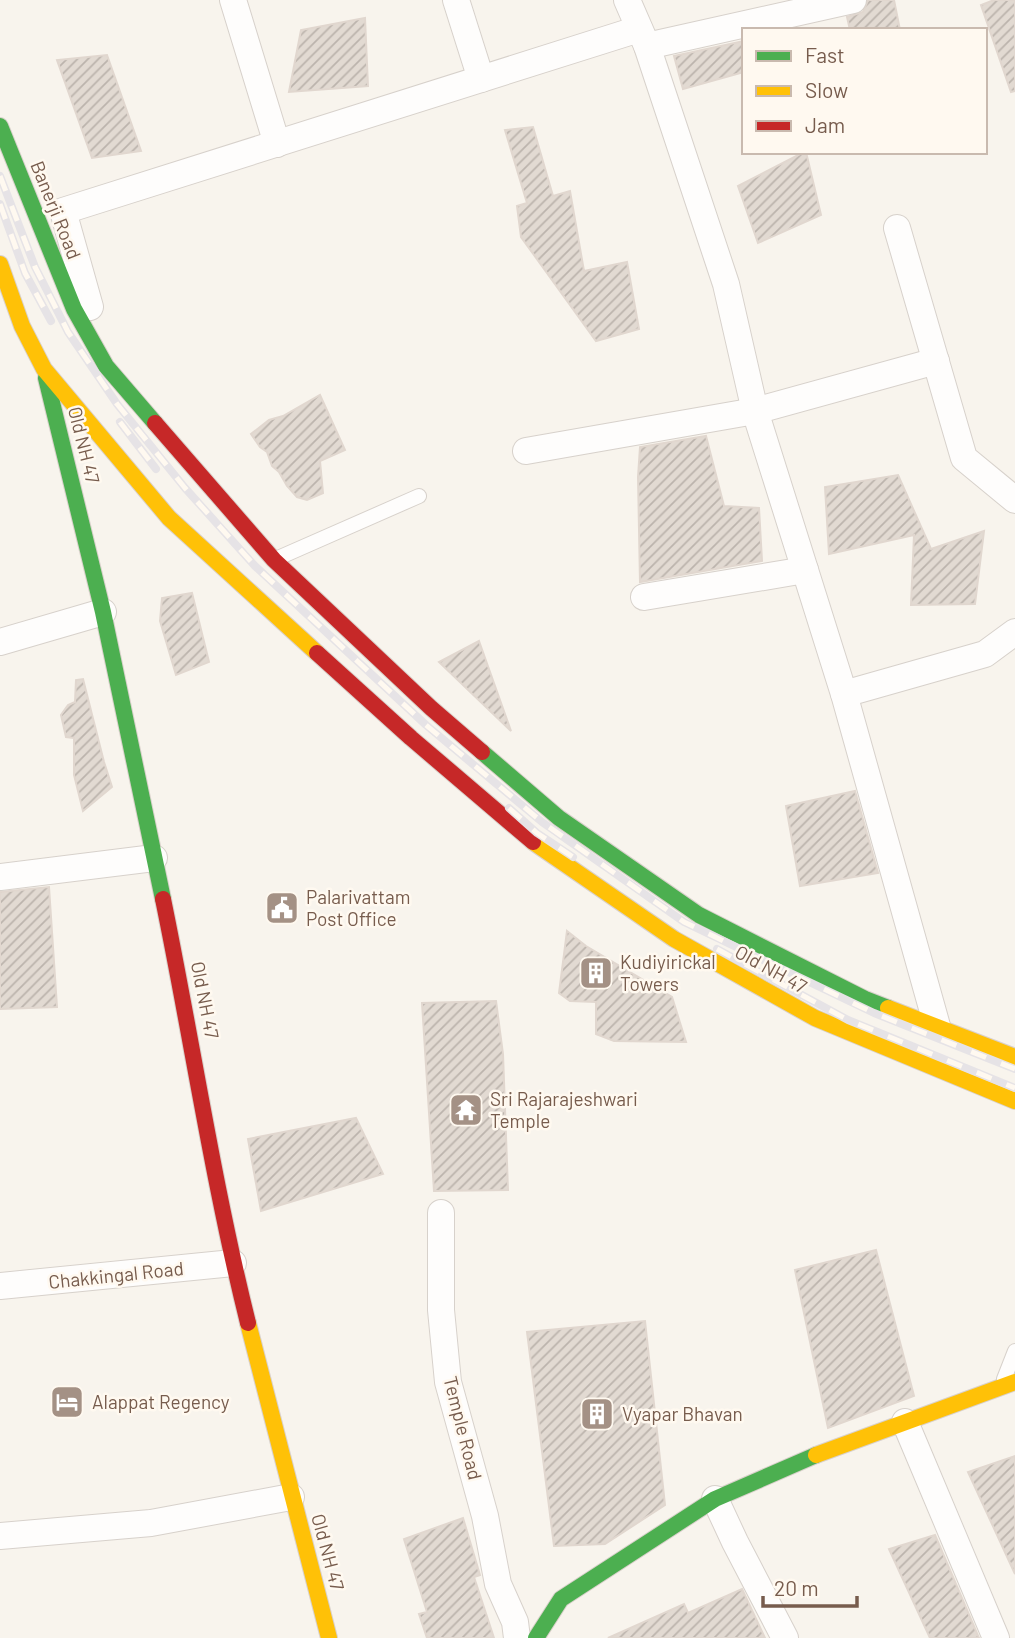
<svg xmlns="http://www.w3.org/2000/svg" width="1015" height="1638" viewBox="0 0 1015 1638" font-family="Barlow,sans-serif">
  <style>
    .building { fill: url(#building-hatch); stroke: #e1d7cf; stroke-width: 2 }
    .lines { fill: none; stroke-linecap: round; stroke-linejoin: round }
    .lane-casing { stroke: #d7d1cb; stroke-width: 16 }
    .street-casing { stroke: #d7d1cb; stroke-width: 28 }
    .fast-casing { stroke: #d9d1cb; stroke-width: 18 }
    .slow-casing { stroke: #d9d1cb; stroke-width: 18 }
    .jam-casing { stroke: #d9d1cb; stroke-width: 18 }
    .lane { stroke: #fefdfc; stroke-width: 14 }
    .street { stroke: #fefdfc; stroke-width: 26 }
    .fast { stroke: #4caf50; stroke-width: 16 }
    .slow { stroke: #ffc107; stroke-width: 16 }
    .jam { stroke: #c62828; stroke-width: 16 }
    .rail-casing { stroke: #e6e3e6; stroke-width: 8 }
    .rail { stroke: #fff9f0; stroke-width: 5; stroke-dasharray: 16; stroke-linecap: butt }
    .labels { text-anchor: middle; stroke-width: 5; stroke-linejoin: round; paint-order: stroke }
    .street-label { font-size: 19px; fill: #775c4d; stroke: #fff9f0 }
    .poi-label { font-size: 19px; fill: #775c4d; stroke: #fff9f0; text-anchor: start }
  </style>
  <defs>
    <pattern id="building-hatch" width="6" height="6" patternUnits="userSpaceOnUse" patternTransform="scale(1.75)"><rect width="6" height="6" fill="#e2dad2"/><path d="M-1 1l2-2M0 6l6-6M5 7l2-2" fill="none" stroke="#bcb4ad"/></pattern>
  </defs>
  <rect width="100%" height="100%" fill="#f8f4ed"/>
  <g class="building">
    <polygon points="868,0 894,0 900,30 850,30 847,17 863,12"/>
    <polygon points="994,0 1015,0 1015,91 1011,92 981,5"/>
    <polygon points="365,18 368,86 289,92 301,30"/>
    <polygon points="744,41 744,72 683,89 674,56"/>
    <polygon points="107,55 141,151 92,158 57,60"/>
    <polygon points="533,127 553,196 570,191 584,271 627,262 639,329 596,341 521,237 517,206 527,203 505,130"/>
    <polygon points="804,152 806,152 821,215 758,243 738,186"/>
    <polygon points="320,395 345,450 320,461 323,493 307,500 297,497 287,486 279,472 272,466 267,452 260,447 251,434 269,420 283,416"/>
    <polygon points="706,436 724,506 759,508 762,561 640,582 638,477 640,447"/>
    <polygon points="898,475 931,549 984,531 975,604 911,605 914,535 829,554 825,487"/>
    <polygon points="192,593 209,662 176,675 160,621 162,598"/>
    <polygon points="479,641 511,731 439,662"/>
    <polygon points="83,679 104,762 112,787 83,811 74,775 74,738 66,737 61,715 68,705 75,702 76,680"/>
    <polygon points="855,791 878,873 800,886 786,806"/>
    <polygon points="49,887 57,1007 0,1009 0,892"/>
    <polygon points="567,931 586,946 672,997 686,1042 614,1041 596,1034 596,1002 570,1001 559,993"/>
    <polygon points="496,1001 503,1054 508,1190 434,1191 422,1003"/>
    <polygon points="356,1118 383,1174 261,1211 248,1139"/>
    <polygon points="876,1250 914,1396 828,1428 795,1270"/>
    <polygon points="645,1321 665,1505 605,1544 554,1546 527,1332"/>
    <polygon points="1015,1456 1015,1574 968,1472"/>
    <polygon points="463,1518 480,1575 474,1577 494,1638 427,1638 419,1614 427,1612 404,1539"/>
    <polygon points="935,1535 979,1638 930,1638 889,1549"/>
    <polygon points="742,1589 765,1638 608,1638 684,1604 688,1613"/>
  </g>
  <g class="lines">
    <defs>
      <g id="lane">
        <polyline points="278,558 419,496"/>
        <polyline points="1004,1379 1015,1351"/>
      </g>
      <g id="street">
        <polyline points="233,0 277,144"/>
        <polyline points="456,0 481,79"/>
        <polyline points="627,0 647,46 726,284 755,411 844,694 937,1026"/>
        <polyline points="647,46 853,0"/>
        <polyline points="897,228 964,458 1015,500"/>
        <polyline points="90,307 63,211 639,29"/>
        <polyline points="526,451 755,411 936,361"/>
        <polyline points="644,597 805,570"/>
        <polyline points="0,642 103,612"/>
        <polyline points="844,694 985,654 1015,632"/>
        <polyline points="0,877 154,858"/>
        <polyline points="441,1213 441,1310 448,1382 485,1516 498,1584 515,1622 517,1638"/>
        <polyline points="0,1286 233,1263"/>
        <polyline points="905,1422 996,1638"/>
        <polyline points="715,1499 735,1542 785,1638"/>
        <polyline points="0,1536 151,1523 291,1497"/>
      </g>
      <g id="fast">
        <polyline points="0,126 74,309 106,366 155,423"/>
        <polyline points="46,378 103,612 163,899"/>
        <polyline points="482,752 559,818 699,915 865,999 888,1008"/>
        <polyline points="536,1638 561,1599 715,1499 816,1455"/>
      </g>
      <g id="slow">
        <polyline points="0,264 22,326 44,369 169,518 317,653"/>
        <polyline points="533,842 674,939 815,1018 1015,1101"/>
        <polyline points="888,1008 1015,1057"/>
        <polyline points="248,1323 329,1638"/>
        <polyline points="816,1455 1015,1382"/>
      </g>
      <g id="jam">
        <polyline points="155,423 274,560 431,708 482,752"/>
        <polyline points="317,653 411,738 533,842"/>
        <path d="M163 899C192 1040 213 1183 248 1323"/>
      </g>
    </defs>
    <use href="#lane" class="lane-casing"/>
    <use href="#street" class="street-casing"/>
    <use href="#fast" class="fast-casing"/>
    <use href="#slow" class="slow-casing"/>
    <use href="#jam" class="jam-casing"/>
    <use href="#lane" class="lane"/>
    <use href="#street" class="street"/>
    <use href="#fast" class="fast"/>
    <use href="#slow" class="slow"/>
    <use href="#jam" class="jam"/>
    <defs>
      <g id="rail">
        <polyline points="0,176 35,267 68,332 117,404 185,488 255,566 426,725 542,822 684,922 874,1013 1015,1069"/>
        <polyline points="0,204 25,273 51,321"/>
        <polyline points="120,422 156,469"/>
        <polyline points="509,808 537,833 573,857"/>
        <polyline points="717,949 848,1020 1015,1088"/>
      </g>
    </defs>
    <use href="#rail" class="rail-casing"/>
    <use href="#rail" class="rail"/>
  </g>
  <defs>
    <symbol id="civic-square" viewBox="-11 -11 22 22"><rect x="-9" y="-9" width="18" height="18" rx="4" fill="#a49185" stroke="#fff9f0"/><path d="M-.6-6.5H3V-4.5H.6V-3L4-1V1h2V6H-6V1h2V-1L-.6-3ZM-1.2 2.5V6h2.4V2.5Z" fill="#fff"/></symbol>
    <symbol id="building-square" viewBox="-11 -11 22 22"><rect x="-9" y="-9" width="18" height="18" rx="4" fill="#a49185" stroke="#fff9f0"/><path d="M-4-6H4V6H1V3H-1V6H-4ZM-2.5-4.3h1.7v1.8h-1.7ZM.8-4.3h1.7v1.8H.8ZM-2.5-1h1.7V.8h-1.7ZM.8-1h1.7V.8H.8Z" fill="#fff"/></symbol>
    <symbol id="temple-square" viewBox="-11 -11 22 22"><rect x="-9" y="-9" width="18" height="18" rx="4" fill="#a49185" stroke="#fff9f0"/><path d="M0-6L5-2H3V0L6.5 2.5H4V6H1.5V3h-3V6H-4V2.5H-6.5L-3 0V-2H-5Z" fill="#fff"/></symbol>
    <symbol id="hotel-square" viewBox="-11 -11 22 22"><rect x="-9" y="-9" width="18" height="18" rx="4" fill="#a49185" stroke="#fff9f0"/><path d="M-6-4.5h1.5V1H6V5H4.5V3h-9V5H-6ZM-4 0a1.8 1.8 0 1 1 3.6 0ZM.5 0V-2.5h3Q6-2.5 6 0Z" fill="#fff"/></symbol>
  </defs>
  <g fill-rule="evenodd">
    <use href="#civic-square" x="263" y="889" width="38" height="38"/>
    <use href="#building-square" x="577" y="954" width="38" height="38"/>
    <use href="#temple-square" x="447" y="1091" width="38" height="38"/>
    <use href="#hotel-square" x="48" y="1383" width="38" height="38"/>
    <use href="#building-square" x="578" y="1395" width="38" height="38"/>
  </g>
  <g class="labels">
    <g class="street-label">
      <text transform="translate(56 210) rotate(68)" y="7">Banerji Road</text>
      <text transform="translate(84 445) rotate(76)" y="7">Old NH 47</text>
      <text transform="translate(771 969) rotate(29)" y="7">Old NH 47</text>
      <text transform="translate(205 1000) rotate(79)" y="7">Old NH 47</text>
      <text transform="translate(116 1275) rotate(-6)" y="7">Chakkingal Road</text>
      <text transform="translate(463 1428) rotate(76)" y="7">Temple Road</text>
      <text transform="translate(328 1552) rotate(75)" y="7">Old NH 47</text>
    </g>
    <g class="poi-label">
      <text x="306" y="904">Palarivattam<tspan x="306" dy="22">Post Office</tspan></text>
      <text x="620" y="969">Kudiyirickal<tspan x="620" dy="22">Towers</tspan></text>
      <text x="490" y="1106">Sri Rajarajeshwari<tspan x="490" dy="22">Temple</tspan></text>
      <text x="92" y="1409">Alappat Regency</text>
      <text x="622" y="1421">Vyapar Bhavan</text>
    </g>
  </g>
  <rect x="742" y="28" width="245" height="126" fill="#fff9f0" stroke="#c9baaf" stroke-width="2"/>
  <rect x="756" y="51" width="35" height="10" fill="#4caf50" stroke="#c9baaf" stroke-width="2"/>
  <text x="805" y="63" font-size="21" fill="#775c4d">Fast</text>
  <rect x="756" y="86" width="35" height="10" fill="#ffc107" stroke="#c9baaf" stroke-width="2"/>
  <text x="805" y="98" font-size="21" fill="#775c4d">Slow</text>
  <rect x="756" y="121" width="35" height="10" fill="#c62828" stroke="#c9baaf" stroke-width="2"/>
  <text x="805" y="133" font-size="21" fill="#775c4d">Jam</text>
  <path d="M763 1596v10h94v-10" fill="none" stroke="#775c4d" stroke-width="3.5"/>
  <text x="774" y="1596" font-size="21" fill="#775c4d" stroke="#fff9f0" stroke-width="5" paint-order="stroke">20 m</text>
</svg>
